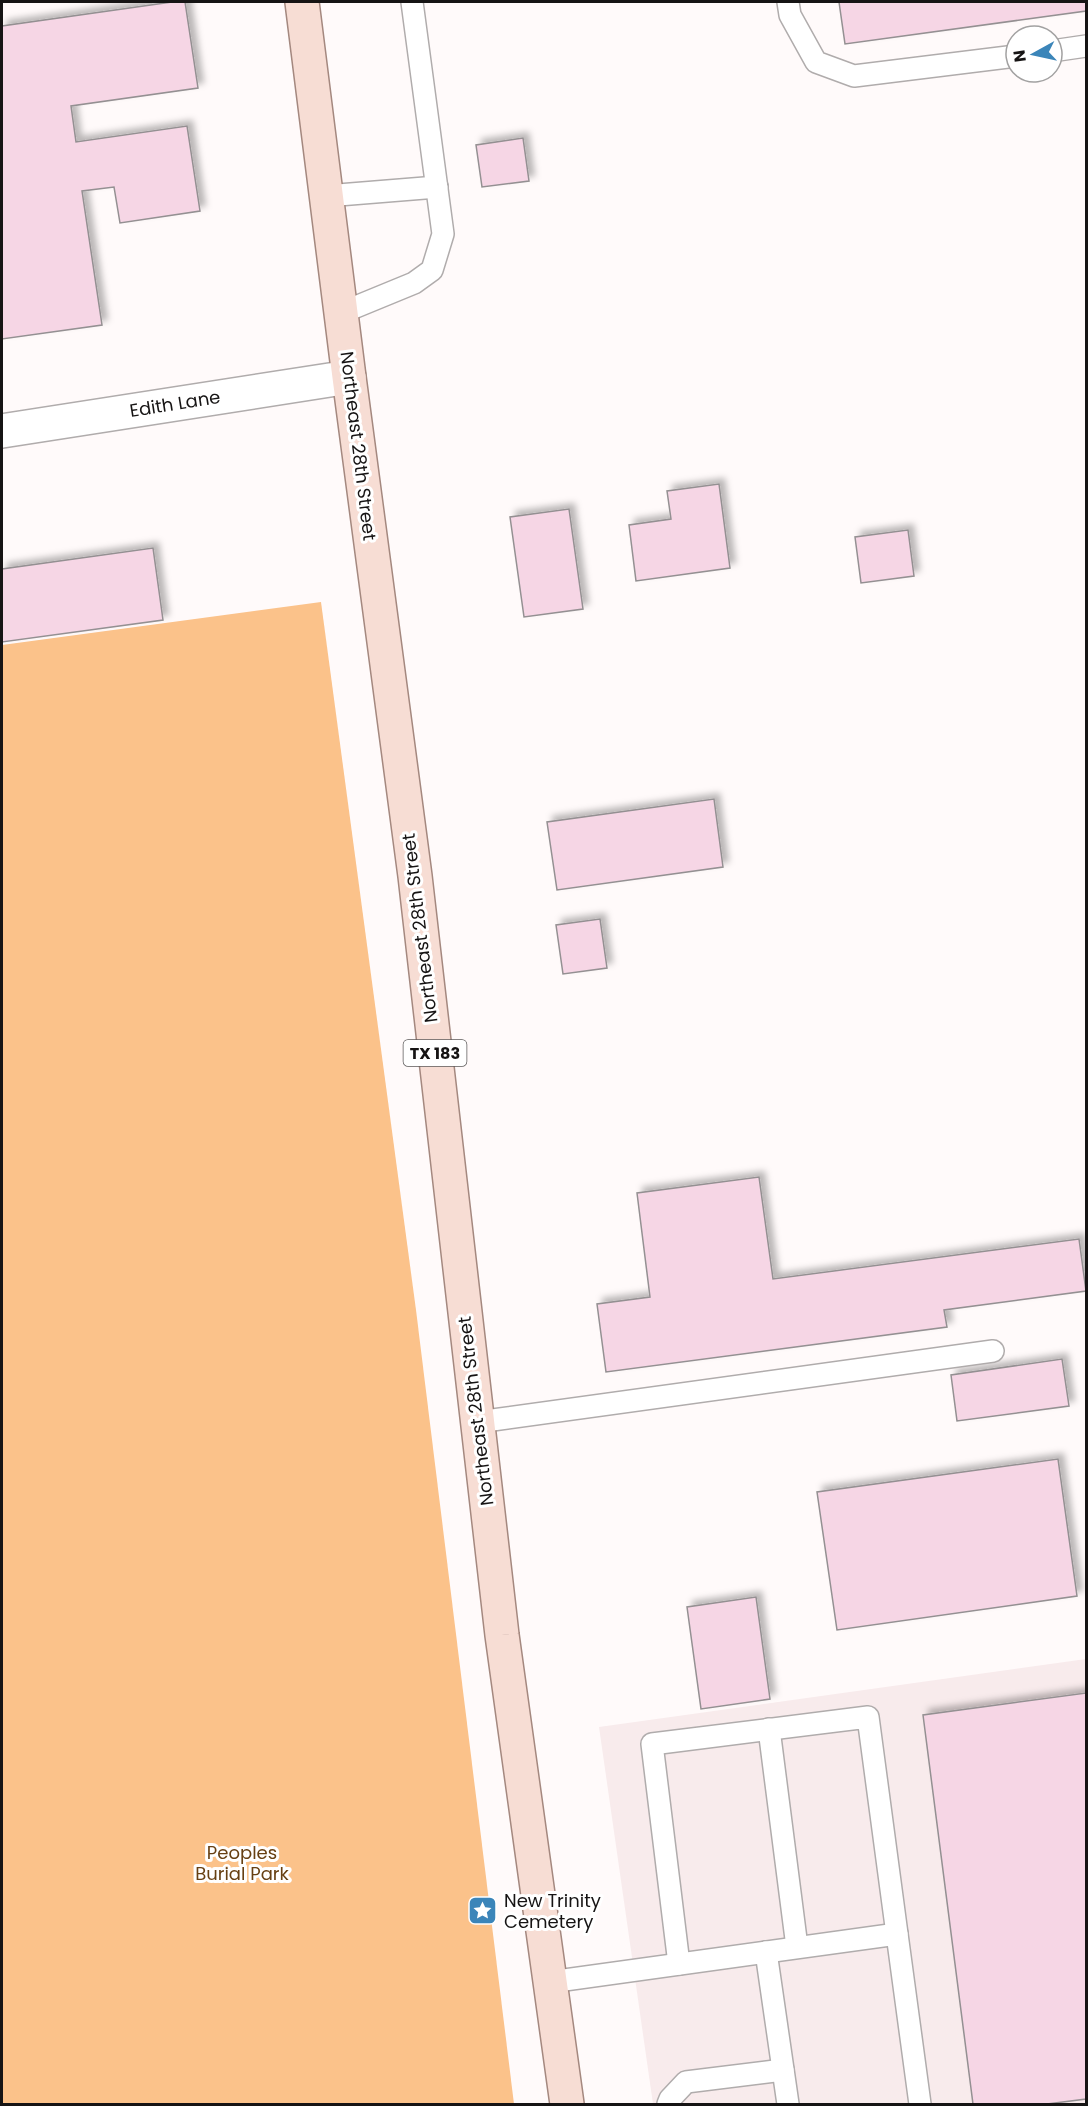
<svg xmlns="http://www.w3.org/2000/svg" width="1088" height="2106" viewBox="0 0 1088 2106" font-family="Poppins,sans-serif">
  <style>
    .built { fill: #f8ebec }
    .green { fill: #fbc28a }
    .building { fill: #f6d6e5; stroke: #949092; stroke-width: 1.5; filter: url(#shadow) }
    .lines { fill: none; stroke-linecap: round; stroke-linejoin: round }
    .service-casing { stroke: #b0acac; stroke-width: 24 }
    .minor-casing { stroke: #b0acac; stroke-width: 36 }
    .primary-casing { stroke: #a4887f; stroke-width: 36 }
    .service { stroke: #fff; stroke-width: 21 }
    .minor { stroke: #fff; stroke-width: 33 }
    .primary { stroke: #f7ddd4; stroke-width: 33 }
    .labels { text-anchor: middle; stroke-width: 6; stroke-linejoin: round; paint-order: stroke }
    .shield { fill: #fff; stroke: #5c5a5a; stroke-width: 1.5 }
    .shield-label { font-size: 16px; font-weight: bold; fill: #161414 }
    .street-label { font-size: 18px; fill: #161414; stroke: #fff }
    .park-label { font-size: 18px; fill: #674013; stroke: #fff }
    .poi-label { font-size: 18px; fill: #161414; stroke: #fff; text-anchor: start }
  </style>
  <defs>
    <filter id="shadow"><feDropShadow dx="5.5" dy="-5.5" stdDeviation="3" flood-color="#0004"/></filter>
  </defs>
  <rect width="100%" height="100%" fill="#fffafa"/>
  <polygon class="built" points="1086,1659 1086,2104 653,2104 599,1727"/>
  <polygon class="green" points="321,602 416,1310 514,2104 2,2104 2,645"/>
  <g class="building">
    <polygon points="172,2 185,2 198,88 71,106 76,142 187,126 200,211 120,223 114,187 82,191 102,325 2,339 2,26"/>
    <polygon points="839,2 1086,2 1086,11 845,44"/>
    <polygon points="523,138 529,181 482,187 476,145"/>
    <polygon points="719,484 730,568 636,581 629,525 671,519 667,491"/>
    <polygon points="569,509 583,609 524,617 510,517"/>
    <polygon points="908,530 914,576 861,583 855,537"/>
    <polygon points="153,548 163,620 2,642 2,569"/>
    <polygon points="714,799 723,867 557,890 547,822"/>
    <polygon points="600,919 607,968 563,974 556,925"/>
    <polygon points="759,1177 773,1279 1079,1239 1086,1291 944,1310 947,1327 606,1372 597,1304 650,1297 637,1193"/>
    <polygon points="1062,1359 1069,1406 957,1421 951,1375"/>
    <polygon points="1058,1459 1077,1596 837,1630 817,1492"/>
    <polygon points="756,1597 770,1699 701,1709 687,1607"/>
    <polygon points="1086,1693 1086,2099 1047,2104 973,2104 923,1715"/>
  </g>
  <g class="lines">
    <defs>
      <g id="service">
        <polyline points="788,2 790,15 816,62 854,76 1016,56"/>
        <polyline points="1052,51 1086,46"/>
        <polyline points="326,196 437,187"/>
        <polyline points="341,313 414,283 432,270 443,234 412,2"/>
        <polyline points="478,1422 993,1351"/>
        <polyline points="769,1729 797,1947"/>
        <polyline points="766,1952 788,2104"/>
        <polyline points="679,1964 652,1744 868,1717 897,1934"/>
        <polyline points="550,1982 897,1934 920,2104"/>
        <polyline points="668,2104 670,2099 686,2082 783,2070"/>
      </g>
      <polyline id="minor" points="2,431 349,377"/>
      <polyline id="primary" points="302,2 349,377 415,876 502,1635 567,2104"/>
    </defs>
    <use href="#service" class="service-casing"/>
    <use href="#minor" class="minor-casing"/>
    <use href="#primary" class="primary-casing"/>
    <use href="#service" class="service"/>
    <use href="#minor" class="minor"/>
    <use href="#primary" class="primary"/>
  </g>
  <defs>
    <symbol id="sight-square" viewBox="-11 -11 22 22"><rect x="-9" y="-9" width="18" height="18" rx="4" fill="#3b85b9" stroke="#fff"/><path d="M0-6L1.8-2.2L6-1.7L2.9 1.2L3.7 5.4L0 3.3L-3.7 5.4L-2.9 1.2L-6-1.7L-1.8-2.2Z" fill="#fff"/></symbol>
  </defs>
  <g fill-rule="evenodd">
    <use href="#sight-square" x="466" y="1894" width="33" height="33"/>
  </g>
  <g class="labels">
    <rect class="shield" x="403.5" y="1040" width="63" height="26" rx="4.5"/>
    <g class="shield-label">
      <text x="435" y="1059">TX 183</text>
    </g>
    <g class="street-label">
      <text transform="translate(175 404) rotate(-9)" y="6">Edith Lane</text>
      <text transform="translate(358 446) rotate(83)" y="6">Northeast 28th Street</text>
      <text transform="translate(420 928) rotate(-97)" y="6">Northeast 28th Street</text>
      <text transform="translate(476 1411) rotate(-97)" y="6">Northeast 28th Street</text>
    </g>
    <g class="park-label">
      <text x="242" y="1859">Peoples<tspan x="242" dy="21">Burial Park</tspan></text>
    </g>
    <g class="poi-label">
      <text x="504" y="1907">New Trinity<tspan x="504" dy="21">Cemetery</tspan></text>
    </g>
  </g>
  <rect width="1088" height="2106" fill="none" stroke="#161414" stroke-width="6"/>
  <g transform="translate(1034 54) rotate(262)"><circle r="28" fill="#ffffff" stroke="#a2a1a1" stroke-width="1.5"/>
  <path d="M0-4.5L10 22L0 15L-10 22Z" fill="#3b85b9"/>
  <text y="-9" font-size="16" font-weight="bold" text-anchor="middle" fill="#161414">N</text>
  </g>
</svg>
